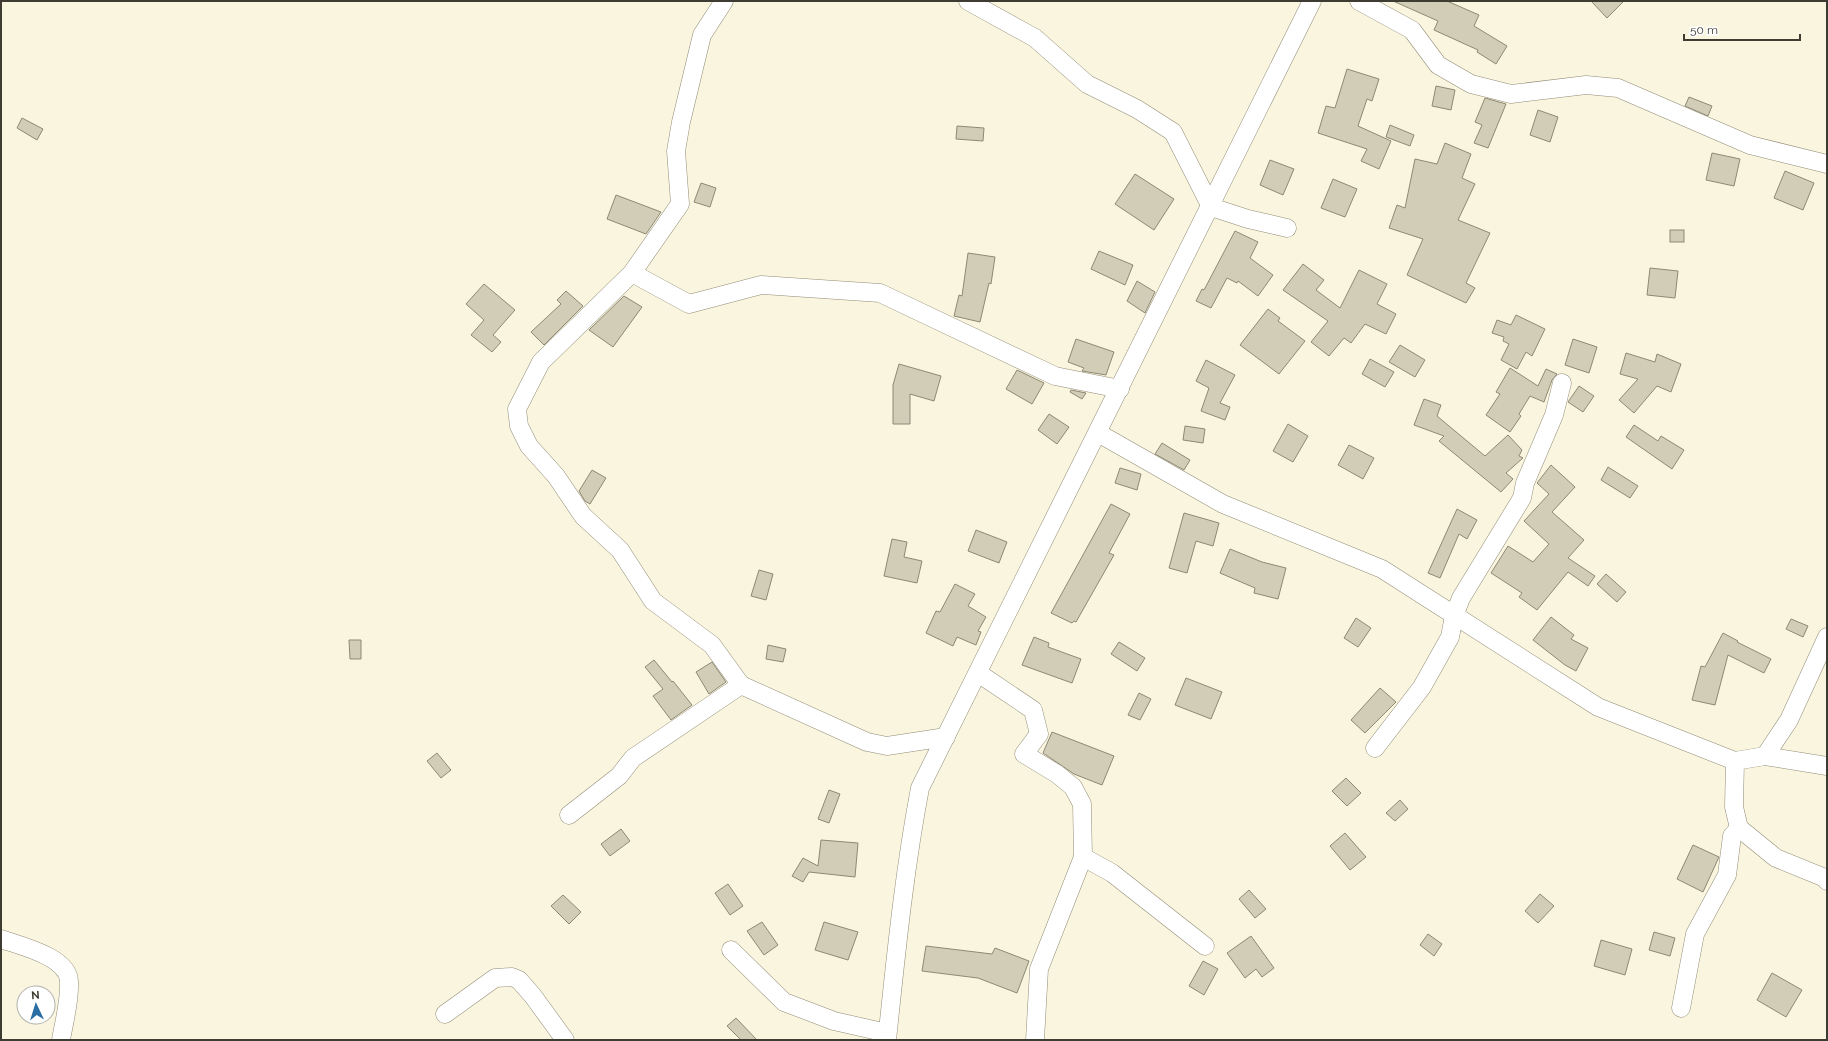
<svg xmlns="http://www.w3.org/2000/svg" width="1828" height="1041" viewBox="0 0 1828 1041" font-family="Raleway,sans-serif">
  <style>
    .building { fill: #d2cdb7; stroke: #8e8974 }
    .lines { fill: none; stroke-linecap: round; stroke-linejoin: round }
    .minor-casing { stroke: #918c77; stroke-width: 19 }
    .minor { stroke: #fff; stroke-width: 18 }
  </style>
  <rect width="100%" height="100%" fill="#faf5de"/>
  <g class="building">
    <polygon points="1393,1 1447,1 1479,15 1474,26 1507,46 1496,64 1477,52 1478,50 1434,30 1438,21"/>
    <polygon points="1591,1 1624,1 1607,18"/>
    <polygon points="1347,69 1379,79 1372,101 1367,99 1358,126 1391,141 1379,169 1361,161 1367,149 1318,133 1326,106 1335,108"/>
    <polygon points="1436,86 1455,90 1451,110 1432,106"/>
    <polygon points="1689,97 1712,106 1708,116 1685,106"/>
    <polygon points="1485,98 1506,104 1488,148 1474,143 1482,125 1475,122"/>
    <polygon points="1538,110 1558,117 1550,142 1530,135"/>
    <polygon points="22,118 43,129 37,140 17,128"/>
    <polygon points="1390,125 1414,135 1410,146 1386,137"/>
    <polygon points="957,126 984,128 983,141 956,139"/>
    <polygon points="1445,143 1471,154 1462,178 1475,184 1458,220 1490,233 1466,283 1475,288 1466,303 1407,275 1423,239 1389,228 1397,205 1405,208 1415,159 1437,164"/>
    <polygon points="1712,153 1740,159 1734,186 1706,180"/>
    <polygon points="1270,160 1294,169 1283,195 1260,185"/>
    <polygon points="1785,171 1814,183 1803,210 1774,198"/>
    <polygon points="1135,174 1174,199 1154,230 1115,204"/>
    <polygon points="1333,179 1357,189 1345,217 1321,208"/>
    <polygon points="701,183 716,188 710,207 694,202"/>
    <polygon points="616,195 661,212 646,234 607,219"/>
    <rect x="1670" y="230" width="14" height="12"/>
    <polygon points="1235,231 1258,242 1250,258 1273,275 1258,296 1238,281 1237,283 1227,278 1211,308 1196,301 1202,289 1204,290"/>
    <polygon points="1099,251 1133,265 1125,285 1091,269"/>
    <polygon points="968,253 995,257 991,284 989,283 980,322 954,316 959,295 962,296"/>
    <polygon points="1303,264 1324,280 1316,290 1340,308 1359,270 1387,284 1377,304 1396,314 1386,334 1365,324 1351,343 1344,338 1329,356 1311,342 1328,321 1283,290"/>
    <polygon points="1650,268 1678,271 1675,298 1647,295"/>
    <polygon points="1137,281 1155,292 1145,313 1127,301"/>
    <polygon points="484,284 515,310 493,335 501,342 492,352 471,335 484,320 466,304"/>
    <polygon points="566,291 583,306 544,345 531,332 561,304 557,300"/>
    <polygon points="624,296 642,307 613,347 589,330"/>
    <polygon points="1268,309 1280,318 1278,321 1305,341 1279,374 1240,345"/>
    <polygon points="1516,315 1545,329 1532,356 1526,352 1517,369 1501,360 1509,344 1503,341 1504,337 1492,333 1497,320 1511,325"/>
    <polygon points="1076,339 1114,352 1106,375 1082,371 1084,368 1068,362"/>
    <polygon points="1573,339 1597,347 1589,373 1565,365"/>
    <polygon points="1400,345 1425,360 1415,377 1389,362"/>
    <polygon points="1626,353 1655,362 1657,354 1681,364 1671,392 1657,386 1634,413 1619,400 1638,379 1620,374"/>
    <polygon points="1370,359 1394,372 1385,387 1362,374"/>
    <polygon points="1206,360 1235,375 1220,403 1230,407 1225,420 1201,411 1209,388 1196,381"/>
    <polygon points="899,364 941,376 934,401 910,394 910,424 893,424 893,385"/>
    <polygon points="1510,368 1538,386 1546,369 1557,374 1552,380 1544,402 1530,396 1519,414 1521,416 1510,432 1486,415 1500,394 1496,392"/>
    <polygon points="1017,370 1044,383 1032,404 1006,389"/>
    <polygon points="1579,386 1594,396 1583,412 1568,402"/>
    <polygon points="1071,390 1086,393 1082,399 1070,392"/>
    <polygon points="1424,399 1441,405 1437,416 1485,456 1508,435 1522,450 1519,456 1523,458 1506,473 1513,479 1501,492 1439,441 1444,436 1414,425"/>
    <polygon points="1049,414 1069,427 1057,444 1038,430"/>
    <polygon points="1288,424 1308,436 1293,462 1273,451"/>
    <polygon points="1634,425 1658,441 1661,436 1684,450 1672,469 1626,437"/>
    <polygon points="1185,426 1205,429 1203,443 1183,440"/>
    <polygon points="1162,443 1190,460 1184,470 1155,454"/>
    <polygon points="1349,445 1374,458 1363,479 1338,465"/>
    <polygon points="1551,465 1575,487 1552,512 1584,540 1568,558 1595,576 1588,586 1568,572 1537,610 1519,597 1522,593 1491,573 1508,546 1533,562 1549,544 1524,521 1549,494 1537,483"/>
    <polygon points="1608,467 1638,486 1630,498 1601,480"/>
    <polygon points="1120,468 1141,474 1137,490 1115,483"/>
    <polygon points="592,470 606,478 590,504 585,501 579,491"/>
    <polygon points="1111,504 1130,514 1109,553 1114,555 1076,622 1074,621 1072,623 1051,613"/>
    <polygon points="1457,509 1477,520 1467,539 1459,534 1440,578 1428,573"/>
    <polygon points="1184,513 1219,523 1213,546 1196,541 1187,573 1169,568"/>
    <polygon points="976,530 1007,542 999,563 968,551"/>
    <polygon points="892,539 907,542 904,557 922,561 917,583 884,576"/>
    <polygon points="1230,549 1262,562 1286,568 1278,599 1254,593 1255,588 1220,573"/>
    <polygon points="759,570 773,574 766,600 751,596"/>
    <polygon points="1606,574 1626,592 1617,602 1597,584"/>
    <polygon points="955,584 975,594 968,606 986,617 978,631 981,632 976,645 957,637 953,646 926,633 936,611 940,612"/>
    <polygon points="1551,617 1574,635 1571,639 1588,648 1576,671 1565,665 1533,640"/>
    <polygon points="1356,618 1371,628 1358,647 1344,638"/>
    <polygon points="1791,619 1808,626 1803,637 1786,629"/>
    <polygon points="1723,633 1738,641 1737,642 1771,659 1764,673 1728,655 1715,705 1692,700 1701,666 1705,667"/>
    <polygon points="1034,637 1049,643 1048,647 1081,659 1072,683 1022,665"/>
    <polygon points="349,640 361,640 361,659 350,659"/>
    <polygon points="1119,642 1145,658 1137,671 1111,654"/>
    <polygon points="768,645 786,649 783,662 766,659"/>
    <polygon points="654,660 672,682 673,681 692,705 671,720 653,696 663,689 645,667"/>
    <polygon points="712,662 726,682 709,694 696,672"/>
    <polygon points="1186,678 1222,692 1211,719 1175,705"/>
    <polygon points="1380,688 1396,702 1365,733 1351,720"/>
    <polygon points="1139,693 1151,699 1140,720 1128,715"/>
    <polygon points="1052,732 1114,756 1102,785 1074,774 1043,753"/>
    <polygon points="437,753 451,770 441,778 427,761"/>
    <polygon points="1346,778 1361,793 1347,806 1332,791"/>
    <polygon points="829,790 840,794 829,823 818,819"/>
    <polygon points="1400,800 1408,809 1395,821 1386,813"/>
    <polygon points="621,829 630,841 610,856 601,844"/>
    <polygon points="1345,833 1366,857 1350,870 1330,846"/>
    <polygon points="821,840 858,843 855,877 809,872 803,882 792,876 803,858 818,866"/>
    <polygon points="1693,845 1719,857 1703,892 1677,879"/>
    <polygon points="728,884 743,906 730,915 715,893"/>
    <polygon points="1249,890 1266,909 1255,918 1239,899"/>
    <polygon points="1540,894 1554,906 1538,923 1525,911"/>
    <polygon points="563,895 581,912 569,924 551,906"/>
    <polygon points="762,922 778,945 764,955 747,931"/>
    <polygon points="824,922 858,932 848,960 815,950"/>
    <polygon points="1654,932 1675,938 1670,956 1649,950"/>
    <polygon points="1428,934 1442,944 1434,956 1420,945"/>
    <polygon points="1251,936 1274,968 1262,977 1256,969 1245,978 1227,953"/>
    <polygon points="1601,940 1632,949 1625,975 1594,966"/>
    <polygon points="926,946 992,954 995,948 1029,961 1017,993 978,978 922,971"/>
    <polygon points="1203,961 1218,969 1204,995 1189,986"/>
    <polygon points="1772,973 1802,990 1786,1017 1757,1000"/>
    <polygon points="736,1018 757,1040 741,1040 727,1026"/>
  </g>
  <g class="lines">
    <defs>
      <g id="minor">
        <polyline points="724,1 702,35 681,122 676,151 680,204 632,273 541,362 517,409 519,426 529,446 556,476 583,516 620,550 653,601 712,645 741,685 867,742 887,746 946,737"/>
        <polyline points="968,1 1035,38 1087,84 1137,109 1173,132 1211,207 1248,219 1287,228"/>
        <polyline points="1359,1 1412,30 1438,65 1471,84 1511,94 1586,85 1618,88 1750,145 1827,164"/>
        <polyline points="632,273 689,304 761,285 880,293 1055,376 1120,389"/>
        <polyline points="1098,433 1223,504 1382,569 1598,707 1735,761 1765,756 1827,766"/>
        <polyline points="978,673 1033,710 1039,734 1024,754 1057,774 1073,787 1082,804 1083,857 1039,969 1035,1040"/>
        <polyline points="1375,748 1422,687 1450,637 1454,616 1461,598 1522,498 1525,483 1554,415 1562,383"/>
        <polyline points="1765,756 1789,720 1827,637"/>
        <polyline points="1735,761 1734,807 1739,828 1776,858 1825,878 1827,881"/>
        <polyline points="569,815 619,776 633,758 741,685"/>
        <polyline points="1083,857 1112,873 1205,946"/>
        <path d="M1 939C21 946 69 957 69 982 70 1001 64 1022 61 1040"/>
        <polyline points="731,950 784,1002 834,1021 887,1033"/>
        <polyline points="1681,1008 1695,934 1727,875 1732,836 1739,828"/>
        <polyline points="445,1014 495,978 512,977 519,980 533,996 565,1040"/>
        <path d="M887 1040C896 955 904 872 920 788L1312 1"/>
      </g>
    </defs>
    <use href="#minor" class="minor-casing"/>
    <use href="#minor" class="minor"/>
  </g>
  <rect width="1828" height="1041" fill="none" stroke="#3d3b32" stroke-width="4"/>
  <g transform="translate(36 1005) rotate(356)"><circle r="19" fill="#ffffff" stroke="#b1b1ad"/>
  <path d="M0-3L7 15L0 10L-7 15Z" fill="#2b6ea4"/>
  <text y="-6" font-size="11" font-weight="bold" text-anchor="middle" fill="#3d3b32">N</text>
  </g>
  <path d="M1684 34v6h116v-6" fill="none" stroke="#3d3b32" stroke-width="2"/>
  <text x="1690" y="34" font-size="12" fill="#3d3b32" stroke="#ffffff" stroke-width="3" paint-order="stroke">50 m</text>
</svg>
